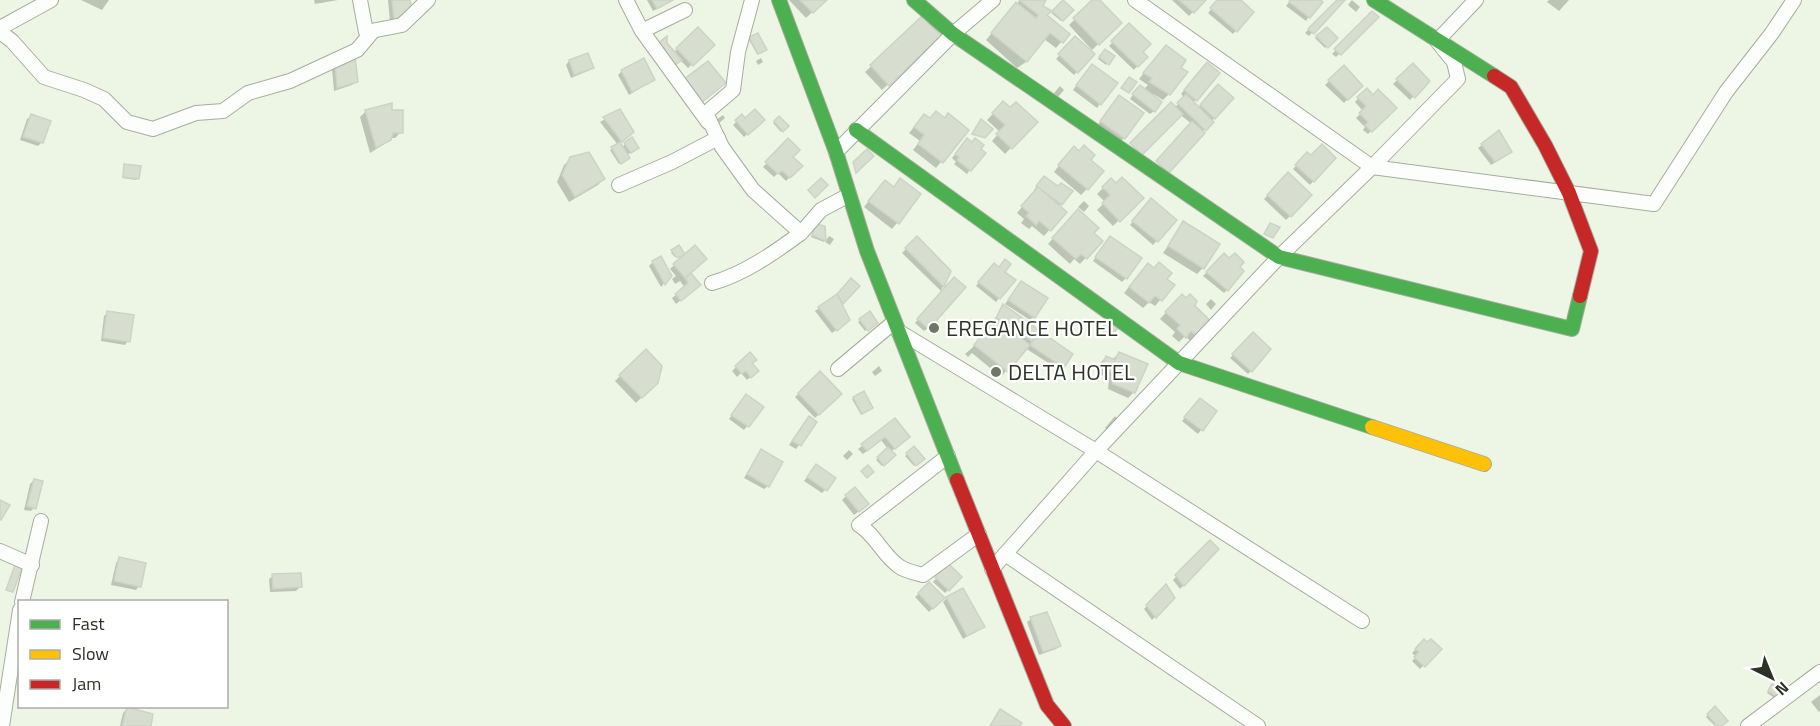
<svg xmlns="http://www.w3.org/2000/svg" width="1820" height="726" viewBox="0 0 1820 726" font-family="'Titillium Web',sans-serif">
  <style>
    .shadow { fill: #0003 }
    .building { fill: #d7decf; stroke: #cdd3c6; stroke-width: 1.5 }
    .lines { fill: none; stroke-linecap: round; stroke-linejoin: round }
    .street-casing { stroke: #a6ad9f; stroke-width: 16 }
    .fast-casing { stroke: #a6ad9f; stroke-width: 16 }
    .slow-casing { stroke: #a6ad9f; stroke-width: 16 }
    .jam-casing { stroke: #a6ad9f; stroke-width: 16 }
    .street { stroke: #fcfefb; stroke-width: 14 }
    .fast { stroke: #4caf50; stroke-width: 14 }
    .slow { stroke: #ffc107; stroke-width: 14 }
    .jam { stroke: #c62828; stroke-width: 14 }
    .poi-dot { fill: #707768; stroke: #fff; stroke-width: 2 }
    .labels { text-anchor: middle; stroke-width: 4.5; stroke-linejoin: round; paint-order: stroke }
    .poi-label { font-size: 22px; fill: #2c3226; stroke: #fff; text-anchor: start }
  </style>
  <rect width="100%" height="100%" fill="#edf6e4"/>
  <g class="shadow">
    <polygon points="81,0 109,0 102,10"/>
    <polygon points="314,0 338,0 315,4"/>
    <polygon points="388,0 409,0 411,15 390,22"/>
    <polygon points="647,0 673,0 653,11"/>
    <polygon points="789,0 825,0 806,18"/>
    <polygon points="1020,0 1044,0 1041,6 1046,16 1068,34 1056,48 1044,39 1026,62 1017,68 986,40"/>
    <polygon points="1095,0 1098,0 1120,23 1092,50 1069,25"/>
    <polygon points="1172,0 1204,0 1189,16"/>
    <polygon points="1219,0 1239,0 1252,12 1233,34 1208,13"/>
    <polygon points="1291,0 1319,0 1306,21 1286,6"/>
    <polygon points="1339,0 1343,0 1309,36 1305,33"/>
    <polygon points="1352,0 1360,7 1356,12 1348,5"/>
    <polygon points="1549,0 1569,0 1559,11 1547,2"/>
    <polygon points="1063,2 1071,10 1061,21 1050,12 1052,13"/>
    <polygon points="1372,13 1377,17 1336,57 1332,54"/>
    <polygon points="922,18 939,36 882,90 865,72"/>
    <polygon points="1129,25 1140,52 1145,57 1134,70 1109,46"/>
    <polygon points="698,29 713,45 688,68 680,60 673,66 657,47 666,39 666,44 673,53"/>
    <polygon points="1327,29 1336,38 1325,48 1315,38"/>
    <polygon points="750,38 763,51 757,54 749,40"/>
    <polygon points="1075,38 1093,54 1074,75 1056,59"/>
    <polygon points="1105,51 1113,57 1106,65 1098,59"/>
    <polygon points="1160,53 1169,94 1163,100 1153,94 1154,111 1150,114 1130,99 1136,90 1143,90 1148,85 1139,79"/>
    <polygon points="587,55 592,67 588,71 571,78 566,65 569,61"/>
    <polygon points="761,58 763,62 758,65 756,61"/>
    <polygon points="354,59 356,82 352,85 334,91 332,69"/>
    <polygon points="1413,65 1428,81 1410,100 1393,84"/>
    <polygon points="1344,67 1361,86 1344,103 1325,85"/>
    <polygon points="1203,68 1196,100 1192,103 1198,108 1219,86 1232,98 1202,132 1173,109 1185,98 1181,94"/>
    <polygon points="1089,69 1100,104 1097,108 1073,90"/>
    <polygon points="622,71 653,80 629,95 618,75"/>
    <polygon points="1060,86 1064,90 1058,97 1054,93"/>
    <polygon points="1366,90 1373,97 1394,108 1368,134 1363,130 1365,127 1356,118 1363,111 1355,102"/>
    <polygon points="1115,101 1124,138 1120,142 1097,126"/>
    <polygon points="1003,103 1010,109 1035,122 1005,154 992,141 1000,132 987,120"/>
    <polygon points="366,111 391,112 401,132 395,138 390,138 383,145 370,153 360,117"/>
    <polygon points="620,111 628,136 619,143 622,147 631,140 637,148 627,155 627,159 619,164 610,150 618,145 600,122"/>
    <polygon points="723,115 725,118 718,124 716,120"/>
    <polygon points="31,116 42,142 38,146 20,140 27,119"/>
    <polygon points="742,116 745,120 763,120 744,137 733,125"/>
    <polygon points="779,118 787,126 781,132 773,123"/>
    <polygon points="930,119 967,130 936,168 913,150 920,141 909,133 919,121"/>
    <polygon points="788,141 791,157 800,166 786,181 778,173 774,177 763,167"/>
    <polygon points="964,144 970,170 967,174 954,164 956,162 952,158"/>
    <polygon points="1482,145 1507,155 1491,165 1478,148"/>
    <polygon points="1068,154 1089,160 1087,189 1081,195 1054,172"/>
    <polygon points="1307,154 1311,157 1334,158 1310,185 1293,169"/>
    <polygon points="571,159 603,179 598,185 569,202 557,182 564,165"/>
    <polygon points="125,166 138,178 136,180 122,178"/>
    <polygon points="1288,175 1310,195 1286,220 1264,199"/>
    <polygon points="900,180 897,223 892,229 864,207 879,188 893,188"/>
    <polygon points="1111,180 1116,185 1141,198 1113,226 1097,210 1105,202 1097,194"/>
    <polygon points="1040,182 1061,204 1059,207 1065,212 1044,236 1032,226 1029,229 1021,223 1024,219 1017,213 1035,191 1034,190"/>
    <polygon points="1084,201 1089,206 1084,212 1078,207"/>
    <polygon points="1148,204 1175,220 1153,245 1130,225"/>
    <polygon points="1072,217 1101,241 1080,264 1074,259 1070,264 1048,244"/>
    <polygon points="1184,223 1203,268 1197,274 1163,253"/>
    <polygon points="815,227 824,227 824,242 811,237"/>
    <polygon points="829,236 834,239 830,245 825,242"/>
    <polygon points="917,238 949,271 941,291 902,253"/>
    <polygon points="1107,241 1126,278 1122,282 1093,261"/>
    <polygon points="678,247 689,273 699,285 676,304 672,298 685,288 680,281 675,284 672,279 676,276 670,269 682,258 675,257 671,253"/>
    <polygon points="1224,256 1229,260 1227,290 1224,293 1203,276"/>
    <polygon points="653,262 670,276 661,287 649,266"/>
    <polygon points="990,268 1003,272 999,298 996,302 976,286"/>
    <polygon points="1142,271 1165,279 1173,285 1155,306 1149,302 1143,308 1124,293"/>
    <polygon points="851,280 858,286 841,305 844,324 832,333 815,311 837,295"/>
    <polygon points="950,282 928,328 924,331 915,323"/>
    <polygon points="1018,287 1034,317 1030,320 1005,304"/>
    <polygon points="1211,299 1216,304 1211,310 1206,304"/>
    <polygon points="1176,301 1193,307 1210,322 1192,342 1185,336 1179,342 1172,336 1175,332 1160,319"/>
    <polygon points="1003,306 1071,354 1059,370 1025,348 1001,377 972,353 968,357 965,354 972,348 993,323"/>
    <polygon points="108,313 128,341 125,345 101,341 104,316"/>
    <polygon points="869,313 876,323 865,331 858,322"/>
    <polygon points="1253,334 1251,371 1248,374 1230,358"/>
    <polygon points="646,351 657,382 636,403 615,381"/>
    <polygon points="1119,353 1134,392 1128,398 1108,389 1109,378 1096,373 1100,363 1106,357 1112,360"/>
    <polygon points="750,354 751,363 757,371 747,380 741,373 737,377 732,371"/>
    <polygon points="879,366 882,371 875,376 872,372"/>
    <polygon points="820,373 840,394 815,418 795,397"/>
    <polygon points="854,398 870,409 861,415 852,399"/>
    <polygon points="743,400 762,408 744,430 729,419"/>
    <polygon points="1200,400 1215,412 1198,434 1182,421"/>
    <polygon points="1115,416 1120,422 1110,432 1105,428"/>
    <polygon points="895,420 905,441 890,452 894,455 882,466 876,460 888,449 881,440 863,454 858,449"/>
    <polygon points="805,422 815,423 796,449 789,445"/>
    <polygon points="914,448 923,459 914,466 905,456"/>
    <polygon points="849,450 853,454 847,460 843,456"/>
    <polygon points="758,455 768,486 764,489 744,478"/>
    <polygon points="813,469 825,490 822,493 804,481"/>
    <polygon points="34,480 34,508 31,511 24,510 30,484"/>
    <polygon points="846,496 863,508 854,515 842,500"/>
    <polygon points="1210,542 1217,549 1180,589 1173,580"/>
    <polygon points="119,559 139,586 136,590 111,585 116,563"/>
    <polygon points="948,566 960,577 945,593 933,582"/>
    <polygon points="273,576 300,587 296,591 270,592 269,579"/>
    <polygon points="929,584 943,598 929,612 915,597"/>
    <polygon points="1165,587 1173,597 1152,620 1144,609"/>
    <polygon points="947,598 983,627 963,639 943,602"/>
    <polygon points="1047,613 1060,646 1056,649 1039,655 1027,622 1031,619"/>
    <polygon points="1424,641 1440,649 1420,669 1412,661 1416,657 1412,653"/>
    <polygon points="1773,686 1778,700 1767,693"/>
    <polygon points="1820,695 1820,711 1819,712 1811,702"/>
    <polygon points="1715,708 1720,726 1715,726 1706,717"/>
    <polygon points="127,709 149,726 120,726 123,713"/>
  </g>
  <g class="building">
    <polygon points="392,0 410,0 413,15 394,20"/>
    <polygon points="652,0 673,0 657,9"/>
    <polygon points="800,0 827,0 813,13"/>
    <polygon points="1019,0 1046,0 1043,6 1052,11 1047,15 1070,34 1063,43 1050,33 1027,62 991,33 1016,2 1036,18 1038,15"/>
    <polygon points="1063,0 1074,10 1063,21 1052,11"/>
    <polygon points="1092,0 1100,0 1122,23 1099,45 1073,18"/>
    <polygon points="1179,0 1206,0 1194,13"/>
    <polygon points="1217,0 1241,0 1254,12 1237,32 1210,8"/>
    <polygon points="1290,0 1321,0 1323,2 1310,18 1289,2"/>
    <polygon points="1337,0 1345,0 1314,34 1308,29"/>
    <polygon points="1372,11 1379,17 1341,55 1334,49"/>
    <polygon points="922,16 941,36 889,86 870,65"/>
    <polygon points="1129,23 1151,44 1143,52 1148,57 1138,67 1111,41"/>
    <polygon points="698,27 715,45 693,66 676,48"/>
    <polygon points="1327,27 1338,38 1328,48 1316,36"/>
    <polygon points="758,33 767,50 758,54 749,37"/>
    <polygon points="667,36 667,43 682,60 675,65 657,44"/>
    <polygon points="1075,36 1095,54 1078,73 1058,54"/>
    <polygon points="1166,45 1186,60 1181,68 1188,72 1170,95 1149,82 1152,78 1143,73"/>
    <polygon points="1105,49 1115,56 1109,65 1099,57"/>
    <polygon points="588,53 594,68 574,75 569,60"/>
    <polygon points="355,57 358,82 337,88 335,64"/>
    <polygon points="644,58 655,80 632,92 621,70"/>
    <polygon points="708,61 726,83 701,103 683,80"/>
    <polygon points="1207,62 1220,73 1197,101 1184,90"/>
    <polygon points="1413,63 1430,81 1415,98 1396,79"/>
    <polygon points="1092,64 1118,83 1101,105 1076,85"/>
    <polygon points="1344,65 1363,86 1348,100 1328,80"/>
    <polygon points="1129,77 1137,82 1129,93 1121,88"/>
    <polygon points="1218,84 1234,98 1215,119 1200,105"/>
    <polygon points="1140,85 1162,102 1155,112 1132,94"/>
    <polygon points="1367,88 1373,95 1378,89 1397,108 1372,132 1365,125 1368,122 1359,113 1366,106 1357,97"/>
    <polygon points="1186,94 1214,122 1206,131 1177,103"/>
    <polygon points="1119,95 1144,113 1125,139 1100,121"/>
    <polygon points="1003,101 1010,107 1016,102 1038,122 1012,149 996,134 1005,125 992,113"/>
    <polygon points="1171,102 1183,114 1142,155 1130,143"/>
    <polygon points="392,103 392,110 403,110 403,133 393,133 391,140 376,148 365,110"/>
    <polygon points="620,109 634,132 622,142 603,117"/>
    <polygon points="755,109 765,120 748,135 735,120 742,114 745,118"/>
    <polygon points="936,111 945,118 948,113 969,130 943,163 918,144 924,135 914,127 924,114 930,118"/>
    <polygon points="31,114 51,121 43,143 23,137"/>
    <polygon points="779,116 789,126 783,132 774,121"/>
    <polygon points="981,119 993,129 985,138 972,134"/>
    <polygon points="1192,121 1205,133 1169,173 1156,161"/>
    <polygon points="1499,130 1512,152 1495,162 1481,144"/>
    <polygon points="632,137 639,148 631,153 624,143"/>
    <polygon points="788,138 800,150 793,157 803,166 790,178 782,171 778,174 765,162"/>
    <polygon points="967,138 972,142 975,138 984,145 981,149 986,153 971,171 957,160 959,157 955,154"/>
    <polygon points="620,142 630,158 621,164 611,147"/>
    <polygon points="1322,144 1336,158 1314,182 1295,165 1307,152 1311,155"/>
    <polygon points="1084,145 1095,155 1091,160 1104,171 1088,190 1058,165 1074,146 1079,151"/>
    <polygon points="867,149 874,156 856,173 853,162"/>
    <polygon points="589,152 605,179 575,197 562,175 570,157"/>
    <polygon points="124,164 141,166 139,179 123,177"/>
    <polygon points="1288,172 1312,195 1291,217 1267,195"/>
    <polygon points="1044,176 1058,186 1061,183 1073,191 1062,205 1036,186"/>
    <polygon points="1122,177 1144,198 1120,222 1102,203 1110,195 1102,187 1111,178 1116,183"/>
    <polygon points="821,178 828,185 815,198 808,190"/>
    <polygon points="900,178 921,194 899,224 868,201 885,180 894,187"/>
    <polygon points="1038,187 1067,212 1051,231 1039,221 1036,225 1026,216 1029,213 1021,206"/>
    <polygon points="1151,198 1177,220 1158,242 1132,221"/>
    <polygon points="1078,209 1099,228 1094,233 1103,241 1087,259 1081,254 1076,259 1052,238"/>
    <polygon points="1183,221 1220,244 1204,269 1168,246"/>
    <polygon points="1270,223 1280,227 1273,238 1264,234"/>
    <polygon points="816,224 825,226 826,241 812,235"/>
    <polygon points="917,236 951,271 944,287 905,248"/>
    <polygon points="1110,236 1142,258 1127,279 1095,257"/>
    <polygon points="679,245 685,254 681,257 676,257 671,250"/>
    <polygon points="695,245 707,259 685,278 673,264"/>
    <polygon points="1224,253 1229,258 1235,253 1244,262 1240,267 1244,271 1228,291 1206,272"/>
    <polygon points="661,256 672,276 665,285 652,261"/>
    <polygon points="1005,259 1011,264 1005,272 1016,280 1000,299 978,282 994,263 999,267"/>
    <polygon points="1159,262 1172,273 1167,279 1175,285 1162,301 1155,296 1149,303 1129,287 1148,263 1154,268"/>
    <polygon points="691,273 701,285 681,301 675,294 688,283 685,278"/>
    <polygon points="954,277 966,287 929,329 917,319"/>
    <polygon points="851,278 860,286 843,304 837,294"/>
    <polygon points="1021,281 1048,298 1035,318 1008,300"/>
    <polygon points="837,294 850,320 837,331 818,307"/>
    <polygon points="1182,294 1186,298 1190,294 1197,301 1195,306 1212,322 1198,337 1191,331 1186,338 1177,329 1180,325 1165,312"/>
    <polygon points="1003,304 1040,331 1032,341 996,318"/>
    <polygon points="107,311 134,315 130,342 103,338"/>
    <polygon points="870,311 878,323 868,331 859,319"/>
    <polygon points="996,318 1030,345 1008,372 974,345"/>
    <polygon points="1109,320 1118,328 1109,337 1101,329"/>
    <polygon points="1040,331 1073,354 1064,368 1030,345"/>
    <polygon points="1253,332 1271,349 1252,372 1232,354"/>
    <polygon points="646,349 662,366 658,383 642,398 619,375"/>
    <polygon points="750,352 757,360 752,363 759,371 751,378 746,371 742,374 735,366"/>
    <polygon points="1119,352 1148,364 1135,393 1113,384 1114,373 1101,367 1106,356 1115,360"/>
    <polygon points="820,371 842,394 819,415 798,393"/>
    <polygon points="864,391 873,408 862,414 853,397"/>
    <polygon points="746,394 764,407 749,427 731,415"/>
    <polygon points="1200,398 1217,411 1203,431 1184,417"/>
    <polygon points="809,416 817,422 801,446 792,441"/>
    <polygon points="895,418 910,437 895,449 885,437 867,451 861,444"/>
    <polygon points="914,446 925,459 916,466 906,453"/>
    <polygon points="888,447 896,455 884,466 877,457"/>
    <polygon points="761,449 783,462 769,487 747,474"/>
    <polygon points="816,464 836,478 827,491 807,477"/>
    <polygon points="868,465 874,472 867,478 861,471"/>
    <polygon points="34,479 43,481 36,509 27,506"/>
    <polygon points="855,487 869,504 859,512 845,495"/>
    <polygon points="0,500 10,505 1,520 0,519"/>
    <polygon points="1210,540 1219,549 1184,586 1175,575"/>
    <polygon points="119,557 146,563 141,587 114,581"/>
    <polygon points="16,562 23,565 13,592 6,590"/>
    <polygon points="948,563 962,577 949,591 935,577"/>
    <polygon points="301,573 302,587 273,589 272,574"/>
    <polygon points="929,582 945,598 933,609 918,593"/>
    <polygon points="1166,584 1175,598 1156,618 1146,605"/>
    <polygon points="963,588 985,627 967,636 946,597"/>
    <polygon points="1047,612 1061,646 1043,652 1030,617"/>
    <polygon points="1424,639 1427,642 1431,639 1442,649 1425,667 1414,657 1419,652 1415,649"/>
    <polygon points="1772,684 1785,691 1781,699 1768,691"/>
    <polygon points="1715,706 1728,721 1722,726 1717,726 1707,714"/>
    <polygon points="127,707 153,714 151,726 122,726"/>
    <polygon points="1000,709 1022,723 1020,726 990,726"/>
  </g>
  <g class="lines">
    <defs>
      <g id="street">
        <polyline points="360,0 366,32 402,25 428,0"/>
        <polyline points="626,0 642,31 708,122"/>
        <polyline points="752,0 738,52 733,90 706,113 722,147 753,190 801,233 821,210 849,195"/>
        <polyline points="1135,0 1372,167 1654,204 1726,92 1772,33 1794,0"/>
        <polyline points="0,28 51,0"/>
        <polyline points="642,31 685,10"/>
        <polyline points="0,32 12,41 44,77 84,90 104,99 127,122 153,129 196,113 223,111 248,93 290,81 357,50 373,31"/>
        <polyline points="836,152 953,34 993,0"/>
        <polyline points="619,185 672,162 718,138"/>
        <path d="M712 283C744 274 774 253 801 233"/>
        <polyline points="898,331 1096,451 1362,621"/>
        <polyline points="838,369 894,322"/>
        <path d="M948 456 859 525C876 535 883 556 900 567 906 571 916 573 923 575L979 534"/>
        <polyline points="0,551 32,565"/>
        <polyline points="1005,554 1258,726"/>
        <polyline points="992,569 1096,451 1279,257 1372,167 1458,79 1454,62 1437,41 1476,0"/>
        <polyline points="22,602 41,521"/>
        <polyline points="2,726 20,610"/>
        <polyline points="1748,726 1820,672"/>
      </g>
      <g id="fast">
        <polyline points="779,0 836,152 867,251 957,480"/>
        <polyline points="914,0 953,34 1279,257 1572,329 1580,296"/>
        <polyline points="1374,0 1494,76"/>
        <polyline points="856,130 1179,363 1372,427"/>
      </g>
      <polyline id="slow" points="1372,427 1484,464"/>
      <g id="jam">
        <polyline points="1494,76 1511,87 1545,145 1569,193 1591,251 1580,296"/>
        <polyline points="957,480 1047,705 1064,726"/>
      </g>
    </defs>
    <use href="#street" class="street-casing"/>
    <use href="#fast" class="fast-casing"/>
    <use href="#slow" class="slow-casing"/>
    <use href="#jam" class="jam-casing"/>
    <use href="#street" class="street"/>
    <use href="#fast" class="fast"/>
    <use href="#slow" class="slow"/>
    <use href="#jam" class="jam"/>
  </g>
  <g class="poi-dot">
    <circle cx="934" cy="328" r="6"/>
    <circle cx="996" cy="372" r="6"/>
  </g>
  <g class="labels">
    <g class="poi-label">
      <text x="946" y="336">EREGANCE HOTEL</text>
      <text x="1008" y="380">DELTA HOTEL</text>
    </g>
  </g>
  <rect x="18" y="600" width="210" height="108" fill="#ffffff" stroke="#abada8" stroke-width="1.5"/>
  <rect x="30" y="620" width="30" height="9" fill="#4caf50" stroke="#abada8" stroke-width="1.5"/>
  <text x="72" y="630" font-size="18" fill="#2c3226">Fast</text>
  <rect x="30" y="650" width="30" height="9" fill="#ffc107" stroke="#abada8" stroke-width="1.5"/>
  <text x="72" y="660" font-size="18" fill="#2c3226">Slow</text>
  <rect x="30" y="680" width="30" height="9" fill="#c62828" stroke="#abada8" stroke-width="1.5"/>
  <text x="72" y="690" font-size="18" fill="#2c3226">Jam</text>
  <g transform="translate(1772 678) rotate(137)" stroke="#ffffff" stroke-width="4.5" paint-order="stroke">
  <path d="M0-4.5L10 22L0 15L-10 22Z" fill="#2c3226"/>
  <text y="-9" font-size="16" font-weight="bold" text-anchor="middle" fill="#2c3226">N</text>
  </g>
</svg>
